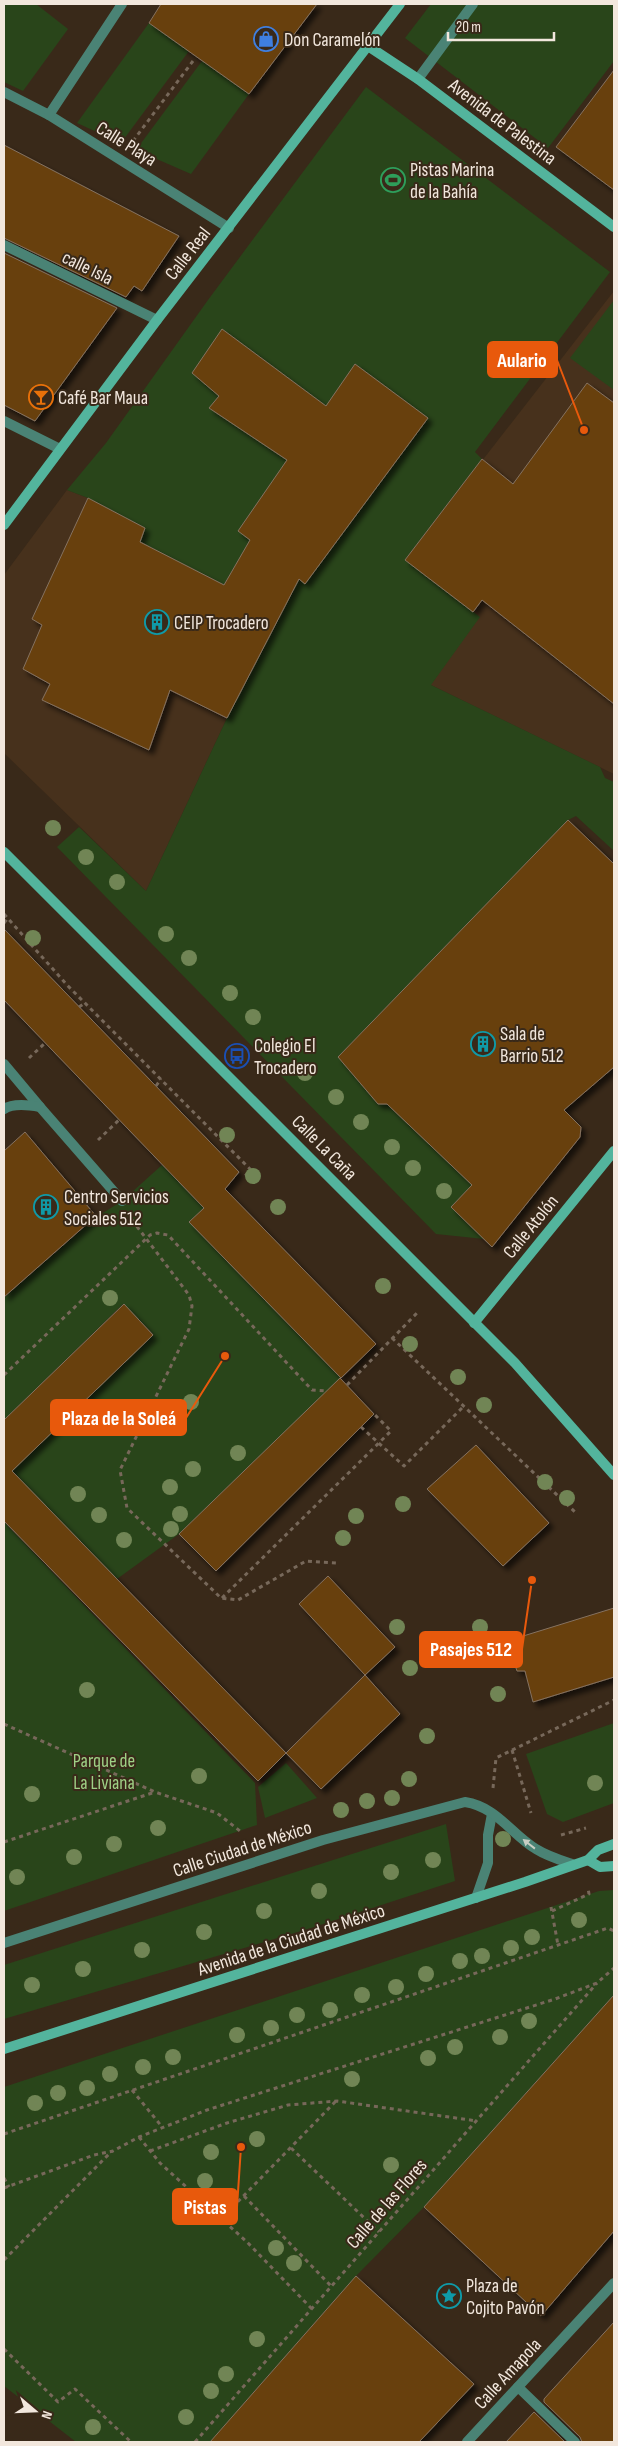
<svg xmlns="http://www.w3.org/2000/svg" width="618" height="2446" viewBox="0 0 618 2446" font-family="'Sofia Sans Condensed',sans-serif">
  <style>
    .built { fill: #47311c }
    .green { fill: #29451a }
    .building { fill: #683f0c; stroke: #857260; filter: url(#shadow) }
    .lines { fill: none; stroke-linecap: round; stroke-linejoin: round }
    .path { stroke: #77685a; stroke-width: 3; stroke-dasharray: 4 4; stroke-linecap: butt }
    .street { stroke: #4a8375; stroke-width: 10 }
    .secondary { stroke: #53b49d; stroke-width: 10 }
    .tree { fill: #718555 }
    .oneway { fill: #c8cec3 }
    .labels { text-anchor: middle; stroke-width: 4; stroke-linejoin: round; paint-order: stroke }
    .poi-label { font-size: 19px; fill: #f2e7dd; stroke: #392919; text-anchor: start }
    .street-label { font-size: 19px; fill: #f2e7dd; stroke: #392919 }
    .park-label { font-size: 19px; fill: #9fd186; stroke: #392919 }
    .leader { fill: none; stroke: #e8590c; stroke-width: 2 }
    .callout-dot { fill: #e8590c; stroke: #392919; stroke-width: 2 }
    .callout { fill: #e8590c; stroke: #e8590c; stroke-width: 2 }
    .callout-label { font-size: 20px; text-anchor: middle; font-weight: bold; fill: #fff }
  </style>
  <defs>
    <filter id="shadow"><feDropShadow dx="4.5" dy="4.5" stdDeviation="2.5" flood-color="#0009"/></filter>
  </defs>
  <rect width="100%" height="100%" fill="#392919"/>
  <g class="built">
    <polygon points="614,291 614,774 431,685 405,560"/>
    <polygon points="67,490 88,498 145,528 224,585 236,564 288,600 227,718 146,891 4,753 4,575"/>
  </g>
  <g class="green">
    <polygon points="4,4 36,4 68,29 23,91 4,82"/>
    <polygon points="431,4 614,4 614,61 548,148 405,38"/>
    <polygon points="149,23 189,51 121,143 77,123"/>
    <polygon points="202,61 249,94 191,174 136,150"/>
    <polygon points="366,87 610,272 475,452 482,459 405,560 480,617 431,685 600,767 605,778 614,782 614,851 576,816 568,820 338,1057 378,1104 387,1104 472,1185 451,1207 484,1239 436,1234 57,847 79,827 146,891 227,718 288,600 236,564 224,585 140,542 144,528 88,498 67,490 106,443 208,300"/>
    <polygon points="614,300 614,390 570,358"/>
    <polygon points="162,1165 204,1208 189,1222 341,1378 179,1534 117,1579 11,1472 4,1479 4,1463 12,1471 153,1334 123,1304 4,1420 4,1298 65,1244 98,1216 122,1201"/>
    <polygon points="4,1522 255,1783 257,1825 4,1911"/>
    <polygon points="614,1723 614,1803 563,1822 547,1814 526,1754"/>
    <polygon points="286,1763 317,1798 265,1818 258,1787"/>
    <polygon points="446,1824 455,1881 308,1929 4,2019 4,1965"/>
    <polygon points="614,1890 614,1995 424,2207 356,2276 210,2442 76,2442 4,2386 4,2087 599,1891"/>
  </g>
  <g class="building">
    <polygon points="161,4 317,4 249,94 149,23"/>
    <polygon points="614,70 614,190 556,147"/>
    <polygon points="4,145 179,236 142,291 134,286 126,297 4,238"/>
    <polygon points="4,253 117,308 35,421 4,405"/>
    <polygon points="222,329 326,406 355,364 428,418 305,584 299,579 227,718 170,690 149,750 42,700 50,684 23,669 42,625 32,619 88,498 145,528 140,542 224,585 250,540 238,531 287,460 209,408 219,396 192,373"/>
    <polygon points="587,383 614,403 614,704 482,600 473,612 405,560 482,459 513,484"/>
    <polygon points="568,820 614,864 614,1067 564,1110 581,1127 580,1137 492,1247 451,1207 472,1185 387,1104 378,1104 338,1057"/>
    <polygon points="4,929 239,1172 225,1189 376,1344 341,1378 189,1222 204,1208 4,1000"/>
    <polygon points="25,1132 96,1216 4,1297 4,1151"/>
    <polygon points="124,1304 153,1335 12,1471 286,1753 258,1781 4,1521 4,1420"/>
    <polygon points="340,1378 374,1414 216,1571 179,1534"/>
    <polygon points="476,1445 549,1523 503,1566 427,1489"/>
    <polygon points="328,1576 395,1647 365,1675 299,1604"/>
    <polygon points="614,1608 614,1677 533,1702 525,1671 517,1671 507,1641"/>
    <polygon points="365,1675 400,1714 321,1789 286,1753"/>
    <polygon points="614,1995 614,2231 541,2316 424,2207"/>
    <polygon points="356,2276 474,2384 419,2442 210,2442"/>
    <polygon points="614,2322 614,2442 582,2442 580,2437 544,2402 544,2399"/>
    <polygon points="534,2412 565,2442 506,2442"/>
  </g>
  <g class="lines">
    <g class="path">
      <polyline points="133,141 193,61"/>
      <polyline points="4,914 67,985 251,1170 244,1177"/>
      <polyline points="4,923 8,918"/>
      <polyline points="79,1007 85,1003"/>
      <polyline points="29,1058 45,1043"/>
      <polyline points="156,1086 161,1079"/>
      <polyline points="98,1140 119,1120"/>
      <polyline points="132,1220 189,1295 192,1306 189,1329 120,1470 127,1508 221,1598 238,1600 306,1561 336,1563"/>
      <polyline points="392,1338 576,1513"/>
      <polyline points="4,1375 150,1235 157,1233 168,1235 312,1390 326,1391"/>
      <polyline points="347,1385 417,1313"/>
      <polyline points="361,1427 404,1466 464,1406"/>
      <polyline points="222,1598 391,1431 374,1414"/>
      <polyline points="4,1724 155,1792 217,1813 240,1831"/>
      <polyline points="512,1750 531,1813"/>
      <polyline points="493,1788 496,1758 614,1700"/>
      <polyline points="561,1835 586,1828"/>
      <polyline points="4,1842 155,1792"/>
      <polyline points="551,1907 558,1945"/>
      <polyline points="552,1911 589,1894 588,1888"/>
      <polyline points="132,2090 163,2128"/>
      <polyline points="4,2134 608,1928 614,1931"/>
      <polyline points="139,2137 160,2163 247,2242 312,2309"/>
      <polyline points="291,2148 379,2232"/>
      <polyline points="150,2151 227,2123 288,2105 337,2101 477,2121"/>
      <polyline points="4,2178 9,2187"/>
      <polyline points="4,2188 94,2155 113,2151 139,2137 207,2110 555,1999 597,1983 614,1968"/>
      <polyline points="244,2196 331,2286"/>
      <polyline points="221,2219 336,2101"/>
      <polyline points="4,2260 112,2151"/>
      <polyline points="4,2349 58,2402 75,2389 131,2442"/>
      <polyline points="195,2442 597,1983"/>
    </g>
    <g class="street">
      <polyline points="418,79 473,4"/>
      <polyline points="4,92 49,115 229,228"/>
      <polyline points="49,115 122,4"/>
      <polyline points="4,245 157,320"/>
      <polyline points="4,421 60,449"/>
      <polyline points="4,1064 40,1107"/>
      <path d="M4 1109C13 1103 29 1105 40 1107L122 1201"/>
      <polyline points="476,1898 488,1863 488,1835 492,1814"/>
      <path d="M4 1943 323 1840 465 1802C497 1807 511 1834 536 1849 547 1856 560 1860 572 1864"/>
      <polyline points="518,2387 575,2442"/>
      <polyline points="467,2442 614,2283"/>
    </g>
    <g class="secondary">
      <polyline points="368,46 418,79 614,227"/>
      <polyline points="4,525 157,320 400,4"/>
      <polyline points="4,852 515,1363 614,1475"/>
      <polyline points="474,1323 614,1151"/>
      <polyline points="588,1860 600,1867 614,1866"/>
      <polyline points="4,2049 525,1882 588,1860 598,1850 614,1844"/>
    </g>
  </g>
  <g class="tree">
    <circle cx="53" cy="828" r="8"/>
    <circle cx="86" cy="857" r="8"/>
    <circle cx="117" cy="882" r="8"/>
    <circle cx="166" cy="934" r="8"/>
    <circle cx="33" cy="938" r="8"/>
    <circle cx="189" cy="958" r="8"/>
    <circle cx="230" cy="993" r="8"/>
    <circle cx="253" cy="1017" r="8"/>
    <circle cx="305" cy="1073" r="8"/>
    <circle cx="336" cy="1097" r="8"/>
    <circle cx="361" cy="1122" r="8"/>
    <circle cx="227" cy="1135" r="8"/>
    <circle cx="392" cy="1147" r="8"/>
    <circle cx="413" cy="1168" r="8"/>
    <circle cx="253" cy="1176" r="8"/>
    <circle cx="444" cy="1191" r="8"/>
    <circle cx="278" cy="1207" r="8"/>
    <circle cx="383" cy="1286" r="8"/>
    <circle cx="110" cy="1298" r="8"/>
    <circle cx="410" cy="1344" r="8"/>
    <circle cx="458" cy="1377" r="8"/>
    <circle cx="191" cy="1402" r="8"/>
    <circle cx="484" cy="1405" r="8"/>
    <circle cx="238" cy="1453" r="8"/>
    <circle cx="193" cy="1469" r="8"/>
    <circle cx="545" cy="1482" r="8"/>
    <circle cx="170" cy="1487" r="8"/>
    <circle cx="78" cy="1494" r="8"/>
    <circle cx="567" cy="1498" r="8"/>
    <circle cx="403" cy="1504" r="8"/>
    <circle cx="180" cy="1514" r="8"/>
    <circle cx="99" cy="1515" r="8"/>
    <circle cx="356" cy="1516" r="8"/>
    <circle cx="171" cy="1529" r="8"/>
    <circle cx="343" cy="1538" r="8"/>
    <circle cx="124" cy="1540" r="8"/>
    <circle cx="397" cy="1627" r="8"/>
    <circle cx="480" cy="1627" r="8"/>
    <circle cx="410" cy="1668" r="8"/>
    <circle cx="87" cy="1690" r="8"/>
    <circle cx="498" cy="1694" r="8"/>
    <circle cx="427" cy="1736" r="8"/>
    <circle cx="199" cy="1776" r="8"/>
    <circle cx="409" cy="1779" r="8"/>
    <circle cx="595" cy="1783" r="8"/>
    <circle cx="32" cy="1794" r="8"/>
    <circle cx="392" cy="1798" r="8"/>
    <circle cx="367" cy="1801" r="8"/>
    <circle cx="341" cy="1810" r="8"/>
    <circle cx="158" cy="1828" r="8"/>
    <circle cx="503" cy="1839" r="8"/>
    <circle cx="114" cy="1844" r="8"/>
    <circle cx="74" cy="1857" r="8"/>
    <circle cx="433" cy="1860" r="8"/>
    <circle cx="391" cy="1872" r="8"/>
    <circle cx="17" cy="1877" r="8"/>
    <circle cx="319" cy="1891" r="8"/>
    <circle cx="264" cy="1911" r="8"/>
    <circle cx="579" cy="1920" r="8"/>
    <circle cx="204" cy="1932" r="8"/>
    <circle cx="532" cy="1937" r="8"/>
    <circle cx="511" cy="1948" r="8"/>
    <circle cx="142" cy="1950" r="8"/>
    <circle cx="482" cy="1956" r="8"/>
    <circle cx="460" cy="1961" r="8"/>
    <circle cx="83" cy="1969" r="8"/>
    <circle cx="426" cy="1974" r="8"/>
    <circle cx="32" cy="1985" r="8"/>
    <circle cx="396" cy="1987" r="8"/>
    <circle cx="362" cy="1995" r="8"/>
    <circle cx="330" cy="2010" r="8"/>
    <circle cx="297" cy="2015" r="8"/>
    <circle cx="529" cy="2021" r="8"/>
    <circle cx="271" cy="2028" r="8"/>
    <circle cx="237" cy="2035" r="8"/>
    <circle cx="500" cy="2037" r="8"/>
    <circle cx="455" cy="2047" r="8"/>
    <circle cx="173" cy="2057" r="8"/>
    <circle cx="428" cy="2058" r="8"/>
    <circle cx="143" cy="2067" r="8"/>
    <circle cx="110" cy="2074" r="8"/>
    <circle cx="352" cy="2079" r="8"/>
    <circle cx="87" cy="2088" r="8"/>
    <circle cx="58" cy="2093" r="8"/>
    <circle cx="35" cy="2103" r="8"/>
    <circle cx="257" cy="2139" r="8"/>
    <circle cx="211" cy="2152" r="8"/>
    <circle cx="391" cy="2165" r="8"/>
    <circle cx="205" cy="2181" r="8"/>
    <circle cx="276" cy="2248" r="8"/>
    <circle cx="294" cy="2263" r="8"/>
    <circle cx="257" cy="2339" r="8"/>
    <circle cx="226" cy="2374" r="8"/>
    <circle cx="211" cy="2391" r="8"/>
    <circle cx="186" cy="2417" r="8"/>
    <circle cx="93" cy="2427" r="8"/>
  </g>
  <defs><path id="oneway-solid" d="M-6-.8H1V-3.2L6.5 0L1 3.2V.8H-6Z" transform="scale(1.25)"/></defs>
  <use class="oneway" href="#oneway-solid" transform="translate(529 1844) rotate(-142)"/>
  <defs>
    <symbol id="shop-ring" viewBox="-11 -11 22 22"><circle r="9.5" fill="#392919" stroke="#3f7fe0" stroke-width="1.5"/><path d="M-5-2.5h2.3a2.7 3.5 0 0 1 5.4 0H5L5.5 6h-11ZM-1.5-2.5h3a1.5 2.3 0 0 0-3 0Z" fill="#3f7fe0"/></symbol>
    <symbol id="stadium-ring" viewBox="-11 -11 22 22"><circle r="9.5" fill="#392919" stroke="#2e9e5b" stroke-width="1.5"/><path d="M0-5a6.5 5 0 1 0 0 10a6.5 5 0 1 0 0-10ZM-3.5-1.8h7v3.6h-7Z" fill="#2e9e5b"/></symbol>
    <symbol id="bar-ring" viewBox="-11 -11 22 22"><circle r="9.5" fill="#392919" stroke="#e8710a" stroke-width="1.5"/><path d="M-6-5H6L.8 .8V4.5H3.5V6h-7V4.5H-.8V.8Z" fill="#e8710a"/></symbol>
    <symbol id="building-ring" viewBox="-11 -11 22 22"><circle r="9.5" fill="#392919" stroke="#0f9aa8" stroke-width="1.5"/><path d="M-4-6H4V6H1V3H-1V6H-4ZM-2.5-4.3h1.7v1.8h-1.7ZM.8-4.3h1.7v1.8H.8ZM-2.5-1h1.7V.8h-1.7ZM.8-1h1.7V.8H.8Z" fill="#0f9aa8"/></symbol>
    <symbol id="bus-ring" viewBox="-11 -11 22 22"><circle r="9.5" fill="#392919" stroke="#1a4fb4" stroke-width="1.5"/><path d="M-5-6H5V4H4V6H2V4H-2V6H-4V4H-5ZM-3.5-4V0h7V-4ZM-3.5 1.2v1.5H-2V1.2ZM2 1.2v1.5H3.5V1.2Z" fill="#1a4fb4"/></symbol>
    <symbol id="sight-ring" viewBox="-11 -11 22 22"><circle r="9.5" fill="#392919" stroke="#0f9aa8" stroke-width="1.5"/><path d="M0-6L1.8-2.2L6-1.7L2.9 1.2L3.7 5.4L0 3.3L-3.7 5.4L-2.9 1.2L-6-1.7L-1.8-2.2Z" fill="#0f9aa8"/></symbol>
  </defs>
  <g fill-rule="evenodd">
    <use href="#shop-ring" x="252" y="25" width="28" height="28"/>
    <use href="#stadium-ring" x="379" y="166" width="28" height="28"/>
    <use href="#bar-ring" x="27" y="383" width="28" height="28"/>
    <use href="#building-ring" x="143" y="608" width="28" height="28"/>
    <use href="#building-ring" x="469" y="1030" width="28" height="28"/>
    <use href="#bus-ring" x="223" y="1042" width="28" height="28"/>
    <use href="#building-ring" x="32" y="1193" width="28" height="28"/>
    <use href="#sight-ring" x="435" y="2282" width="28" height="28"/>
  </g>
  <g class="labels">
    <g class="poi-label">
      <text x="284" y="46">Don Caramelón</text>
      <text x="410" y="176">Pistas Marina<tspan x="410" dy="22">de la Bahía</tspan></text>
      <text x="58" y="404">Café Bar Maua</text>
      <text x="174" y="629">CEIP Trocadero</text>
      <text x="500" y="1040">Sala de<tspan x="500" dy="22">Barrio 512</tspan></text>
      <text x="254" y="1052">Colegio El<tspan x="254" dy="22">Trocadero</tspan></text>
      <text x="64" y="1203">Centro Servicios<tspan x="64" dy="22">Sociales 512</tspan></text>
      <text x="466" y="2292">Plaza de<tspan x="466" dy="22">Cojito Pavón</tspan></text>
    </g>
    <g class="street-label">
      <text transform="translate(503 121) rotate(37)" y="7">Avenida de Palestina</text>
      <text transform="translate(127 143) rotate(32)" y="7">Calle Playa</text>
      <text transform="translate(187 253) rotate(-52)" y="7">Calle Real</text>
      <text transform="translate(88 267) rotate(26)" y="7">calle Isla</text>
      <text transform="translate(325 1147) rotate(45)" y="7">Calle La Caña</text>
      <text transform="translate(530 1226) rotate(-51)" y="7">Calle Atolón</text>
      <text transform="translate(242 1848) rotate(-18)" y="7">Calle Ciudad de México</text>
      <text transform="translate(291 1939) rotate(-18)" y="7">Avenida de la Ciudad de México</text>
      <text transform="translate(386 2203) rotate(-49)" y="7">Calle de las Flores</text>
      <text transform="translate(507 2373) rotate(-47)" y="7">Calle Amapola</text>
    </g>
    <g class="park-label">
      <text x="104" y="1767">Parque de<tspan x="104" dy="22">La Liviana</tspan></text>
    </g>
  </g>
  <path class="leader" d="M584 430L557 360M225 1356L186 1418M532 1580L522 1649M241 2147L237 2207"/>
  <g class="callout-dot">
    <circle cx="584" cy="430" r="5"/>
    <circle cx="225" cy="1356" r="5"/>
    <circle cx="532" cy="1580" r="5"/>
    <circle cx="241" cy="2147" r="5"/>
  </g>
  <g class="callout">
    <rect x="488" y="342" width="69" height="35" rx="5"/>
    <rect x="51" y="1400" width="135" height="35" rx="5"/>
    <rect x="420" y="1632" width="102" height="35" rx="5"/>
    <rect x="173" y="2189" width="64" height="35" rx="5"/>
  </g>
  <g class="callout-label">
    <text x="522" y="367">Aulario</text>
    <text x="119" y="1425">Plaza de la Soleá</text>
    <text x="471" y="1656">Pasajes 512</text>
    <text x="205" y="2214">Pistas</text>
  </g>
  <rect width="618" height="2446" fill="none" stroke="#f2e7dd" stroke-width="10"/>
  <g transform="translate(35 2411) rotate(109)" stroke="#392919" stroke-width="4" paint-order="stroke">
  <path d="M0-4L9 19L0 12L-9 19Z" fill="#f2e7dd"/>
  <text y="-8" font-size="14" font-weight="bold" text-anchor="middle" fill="#f2e7dd">N</text>
  </g>
  <path d="M448 32v8h106v-8" fill="none" stroke="#f2e7dd" stroke-width="2.5"/>
  <text x="456" y="32" font-size="15" fill="#f2e7dd" stroke="#392919" stroke-width="4" paint-order="stroke">20 m</text>
</svg>
